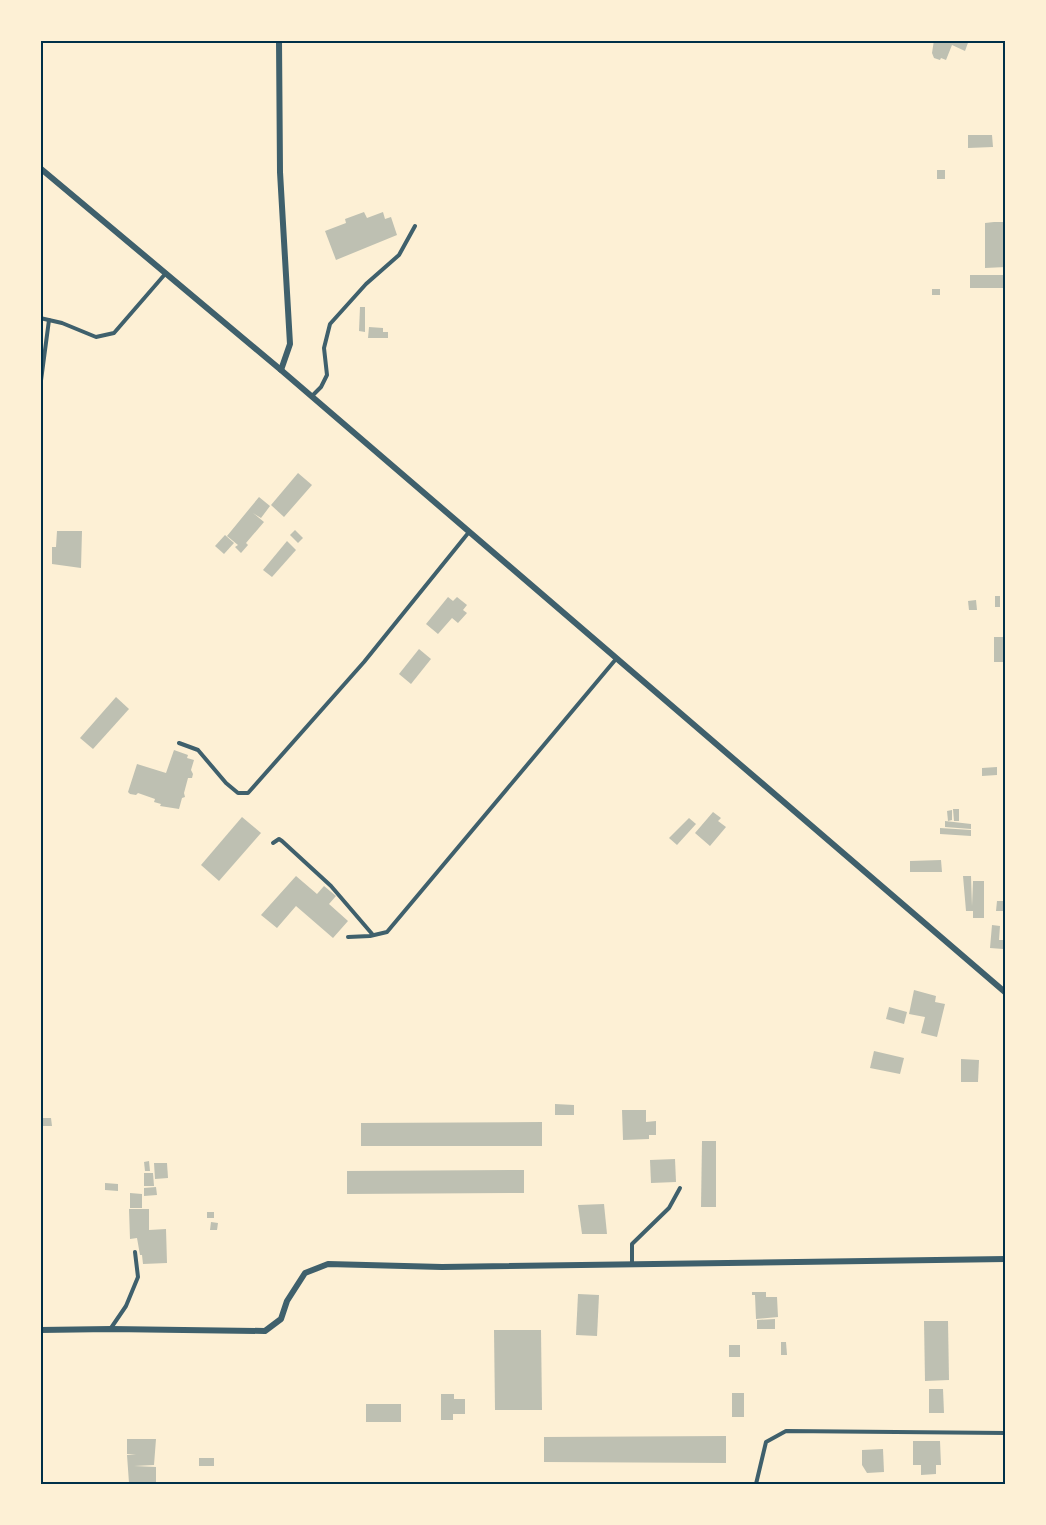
<svg xmlns="http://www.w3.org/2000/svg" width="1046" height="1525" viewBox="0 0 1046 1525" font-family="Manrope,sans-serif">
  <style>
    .building { fill: #bec0b2 }
    .lines { fill: none; stroke-linecap: round; stroke-linejoin: round }
    .service { stroke: #3f606c; stroke-width: 4 }
    .minor { stroke: #3f606c; stroke-width: 6 }
    .neatline { fill: none; stroke: #003049; stroke-width: 2 }
  </style>
  <rect width="100%" height="100%" fill="#fdf0d5"/>
  <g class="building">
    <polygon points="934,40 969,40 965,51 952,45 946,60 941,58 940,60 934,58 932,53"/>
    <polygon points="968,135 992,135 993,147 968,148"/>
    <rect x="937" y="170" width="8" height="9"/>
    <polygon points="364,212 367,218 383,212 385,219 391,217 397,235 336,260 325,231 346,223 345,219"/>
    <polygon points="994,222 1006,222 1006,267 985,268 985,223"/>
    <polygon points="970,275 1006,275 1006,285 1004,285 1004,288 970,288"/>
    <rect x="932" y="289" width="8" height="6"/>
    <polygon points="360,307 365,307 365,332 359,331"/>
    <polygon points="369,327 383,328 383,332 388,332 388,338 368,338"/>
    <polygon points="298,473 312,485 284,517 271,505"/>
    <polygon points="259,497 270,506 261,518 253,513 264,522 246,543 248,545 241,553 235,547 238,545 227,536"/>
    <polygon points="295,530 303,538 298,543 290,535"/>
    <polygon points="57,531 82,531 81,568 52,564 52,547 56,547"/>
    <polygon points="225,535 234,543 224,554 215,546"/>
    <polygon points="287,541 296,550 272,577 263,570"/>
    <rect x="995" y="596" width="5" height="11"/>
    <polygon points="448,597 453,601 457,597 467,605 463,610 467,613 458,623 452,618 438,634 426,624"/>
    <polygon points="976,600 977,610 969,610 968,601"/>
    <rect x="994" y="637" width="12" height="25"/>
    <polygon points="419,649 431,659 411,684 399,674"/>
    <polygon points="116,697 129,709 93,749 80,738"/>
    <polygon points="174,750 188,755 187,758 194,760 191,770 193,774 192,778 188,778 184,793 185,797 182,798 179,809 160,806 161,804 154,802 155,799 138,793 136,795 130,794 128,792 137,764 166,773"/>
    <polygon points="997,767 997,775 982,776 982,768"/>
    <polygon points="953,809 959,809 959,821 954,821"/>
    <polygon points="952,810 952,820 948,821 947,811"/>
    <polygon points="713,812 721,818 718,821 726,827 710,846 695,833"/>
    <polygon points="242,817 261,833 219,881 201,865"/>
    <polygon points="689,818 696,824 677,845 669,838"/>
    <polygon points="945,821 971,824 971,829 945,827"/>
    <polygon points="940,828 971,830 971,836 940,834"/>
    <polygon points="941,860 942,872 910,872 910,861"/>
    <polygon points="296,876 317,894 324,886 336,896 329,904 348,921 333,938 296,906 277,928 261,915"/>
    <polygon points="963,876 971,876 972,906 973,881 984,881 984,918 973,918 973,911 966,911"/>
    <polygon points="997,901 1006,901 1006,911 996,911"/>
    <polygon points="992,925 1000,926 999,940 1004,940 1003,949 990,948"/>
    <polygon points="914,990 936,996 935,1002 945,1004 937,1037 921,1033 925,1017 909,1014"/>
    <polygon points="889,1007 907,1012 904,1024 886,1019"/>
    <polygon points="874,1051 904,1058 900,1074 870,1068"/>
    <polygon points="961,1059 979,1060 978,1082 961,1082"/>
    <polygon points="555,1104 574,1105 574,1115 555,1115"/>
    <polygon points="622,1110 646,1110 646,1122 656,1121 656,1135 649,1135 649,1139 623,1140"/>
    <polygon points="40,1118 51,1118 52,1126 40,1126"/>
    <polygon points="542,1122 542,1146 361,1146 361,1123"/>
    <polygon points="702,1141 716,1141 716,1207 701,1207"/>
    <polygon points="675,1159 676,1182 651,1183 650,1160"/>
    <polygon points="149,1161 150,1171 145,1171 144,1162"/>
    <polygon points="154,1163 167,1163 168,1178 155,1179"/>
    <polygon points="524,1170 524,1193 347,1194 347,1171"/>
    <polygon points="144,1173 153,1173 154,1186 144,1186"/>
    <polygon points="105,1183 118,1184 118,1191 105,1190"/>
    <polygon points="156,1187 157,1195 144,1196 144,1188"/>
    <polygon points="130,1193 142,1194 142,1208 130,1208"/>
    <polygon points="604,1204 607,1234 582,1234 578,1205"/>
    <polygon points="129,1209 149,1209 149,1230 166,1229 167,1263 143,1264 142,1255 140,1255 137,1238 130,1239"/>
    <rect x="207" y="1212" width="7" height="6"/>
    <polygon points="211,1222 218,1223 217,1230 210,1230"/>
    <polygon points="752,1292 766,1292 766,1297 777,1297 778,1317 756,1319 755,1295 752,1295"/>
    <polygon points="578,1294 599,1295 597,1336 576,1335"/>
    <polygon points="775,1319 775,1329 757,1329 757,1320"/>
    <polygon points="924,1321 948,1321 949,1380 925,1381"/>
    <polygon points="494,1330 541,1330 542,1410 495,1410"/>
    <polygon points="781,1342 786,1342 787,1355 781,1355"/>
    <rect x="729" y="1345" width="11" height="12"/>
    <polygon points="929,1389 943,1389 944,1413 929,1413"/>
    <rect x="732" y="1393" width="12" height="24"/>
    <polygon points="441,1394 454,1394 454,1399 465,1399 465,1414 453,1414 453,1420 441,1420"/>
    <rect x="366" y="1404" width="35" height="18"/>
    <polygon points="726,1436 726,1463 544,1462 544,1437"/>
    <polygon points="127,1439 156,1439 154,1465 134,1466 156,1467 156,1483 129,1483 127,1455 136,1454 127,1454"/>
    <polygon points="913,1441 940,1441 941,1465 936,1465 936,1474 921,1475 921,1465 913,1465"/>
    <polygon points="883,1449 884,1472 867,1473 862,1465 862,1450"/>
    <rect x="199" y="1458" width="15" height="8"/>
  </g>
  <g class="lines">
    <g class="service">
      <polyline points="40,318 62,323 96,337 114,333 166,273"/>
      <polyline points="40,388 49,320"/>
      <polyline points="312,396 321,387 327,375 324,348 330,324 366,284 399,255 415,226"/>
      <polyline points="179,743 198,750 226,783 238,793 248,793 364,662 469,532"/>
      <polyline points="273,843 279,839 282,841 331,886 373,935"/>
      <polyline points="348,937 370,936 387,932 616,659"/>
      <polyline points="632,1265 632,1244 669,1208 680,1188"/>
      <polyline points="111,1328 126,1306 138,1277 135,1252"/>
      <polyline points="756,1484 766,1442 786,1431 1006,1433"/>
    </g>
    <g class="minor">
      <polyline points="279,40 280,172 290,344 281,370"/>
      <polyline points="40,168 281,370 1006,993"/>
      <polyline points="40,1330 111,1329 265,1331 281,1319 287,1301 305,1273 328,1264 442,1267 1006,1259"/>
    </g>
  </g>
  <rect width="1046" height="1525" fill="none" stroke="#fdf0d5" stroke-width="84"/>
  <rect x="42" y="42" width="962" height="1441" class="neatline"/>
</svg>
